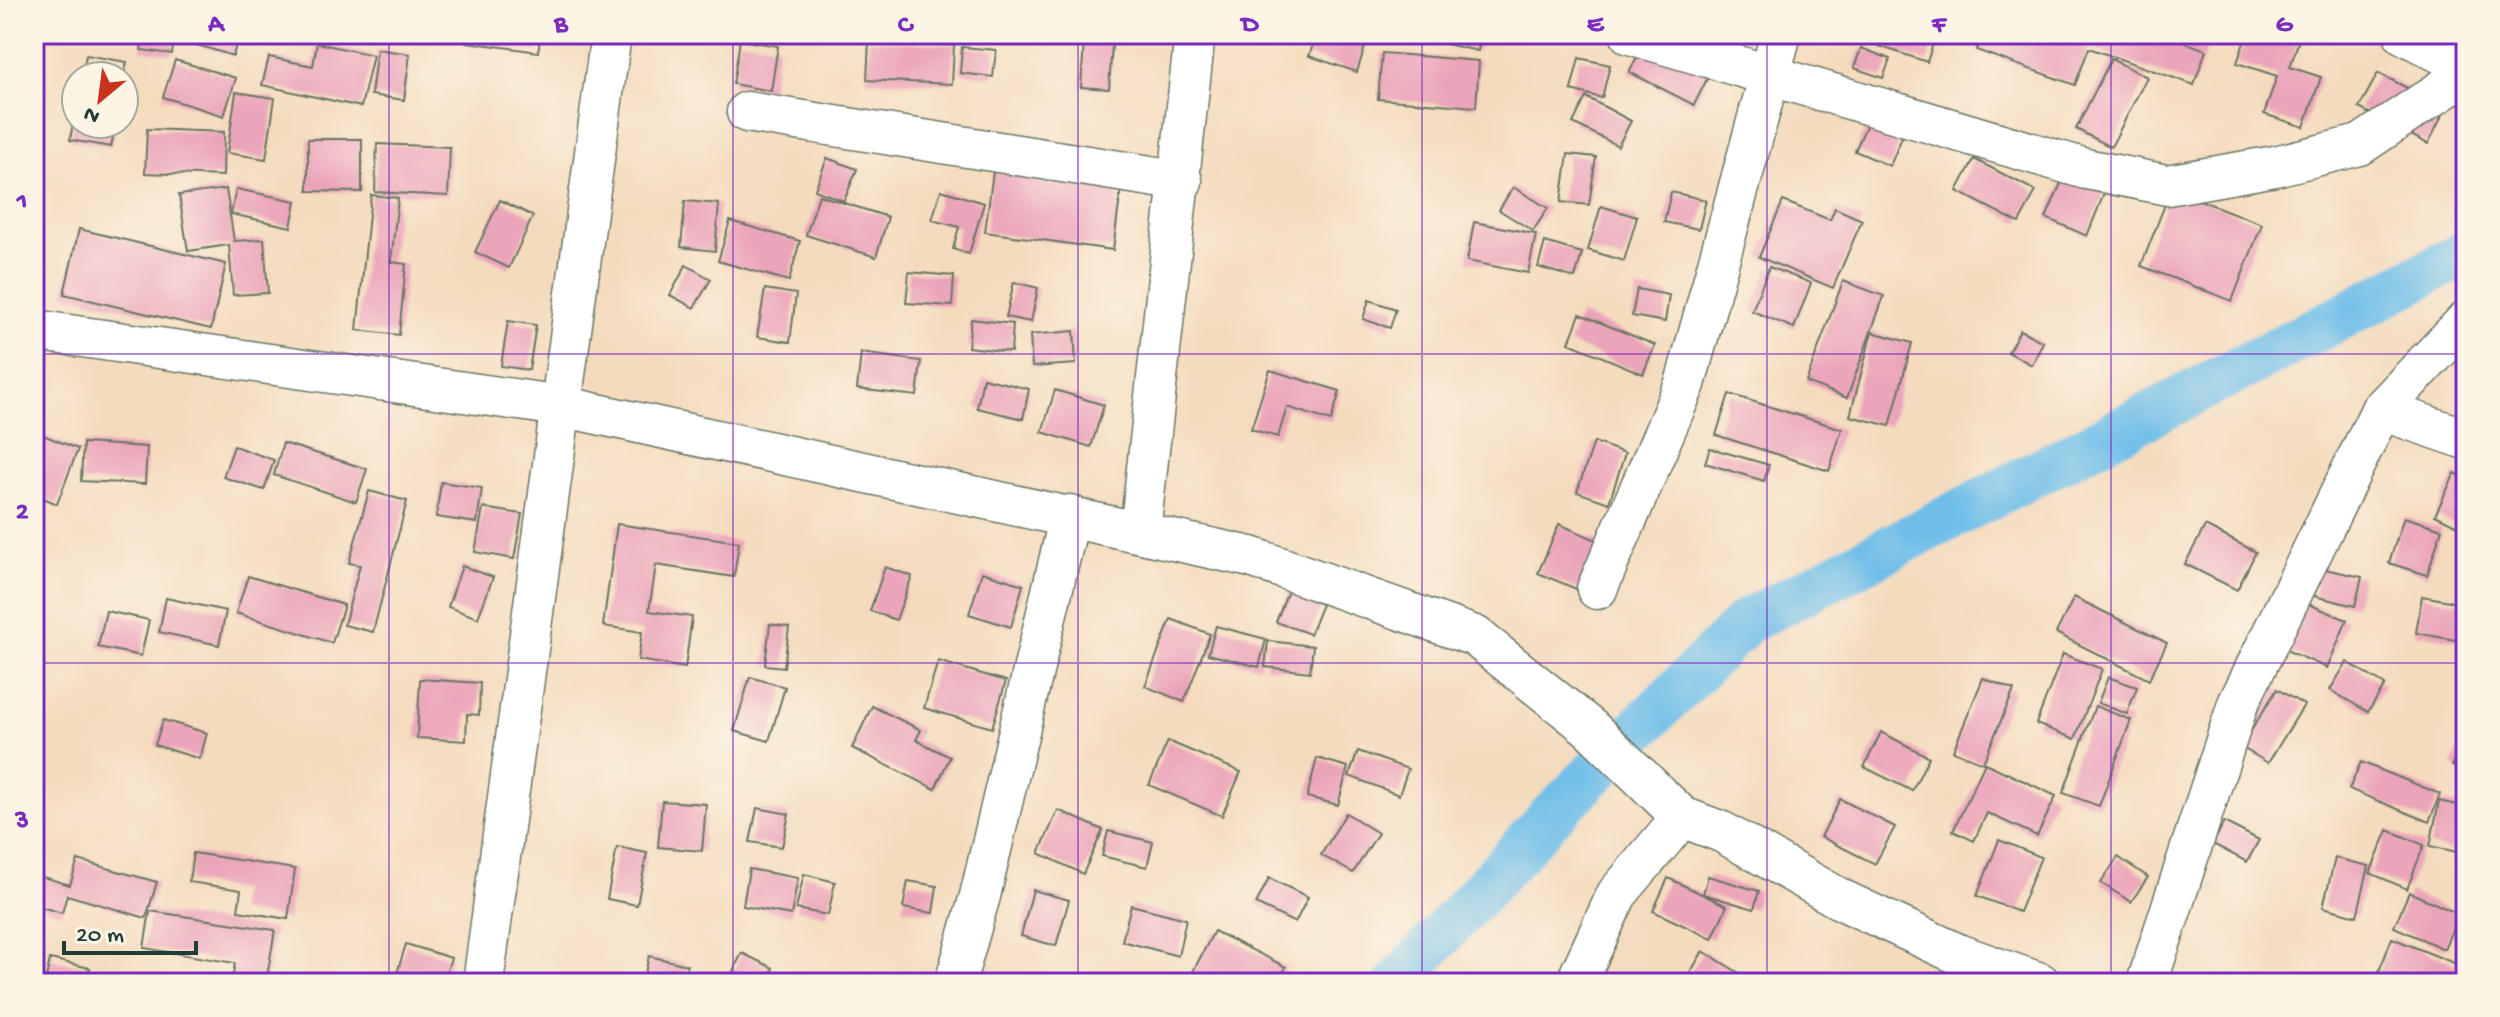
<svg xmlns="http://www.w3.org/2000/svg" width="2500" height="1017" viewBox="0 0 2500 1017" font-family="'Gochi Hand',sans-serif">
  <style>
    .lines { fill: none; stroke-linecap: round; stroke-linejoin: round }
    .canal { stroke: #6ebee9; stroke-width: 46 }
    .building { fill: #eba5ba }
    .street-casing { stroke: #6a7464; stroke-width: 43 }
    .street { stroke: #fff; stroke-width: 40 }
    .grid { fill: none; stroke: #7b2cbf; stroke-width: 2; stroke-opacity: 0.55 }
    .neatline { fill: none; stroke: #7b2cbf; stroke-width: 3 }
    .grid-label { font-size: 26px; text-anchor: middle; font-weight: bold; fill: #7b2cbf }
  </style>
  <rect width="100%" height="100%" fill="#fcf5e5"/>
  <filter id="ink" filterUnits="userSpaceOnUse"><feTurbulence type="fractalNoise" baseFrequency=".0125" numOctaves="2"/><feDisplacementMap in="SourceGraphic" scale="16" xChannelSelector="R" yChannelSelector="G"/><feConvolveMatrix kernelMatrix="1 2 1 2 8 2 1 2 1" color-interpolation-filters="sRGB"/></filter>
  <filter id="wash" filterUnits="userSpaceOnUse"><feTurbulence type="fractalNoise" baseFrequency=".006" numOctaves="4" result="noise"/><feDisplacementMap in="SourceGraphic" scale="32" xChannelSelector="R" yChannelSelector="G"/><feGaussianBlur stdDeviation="1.8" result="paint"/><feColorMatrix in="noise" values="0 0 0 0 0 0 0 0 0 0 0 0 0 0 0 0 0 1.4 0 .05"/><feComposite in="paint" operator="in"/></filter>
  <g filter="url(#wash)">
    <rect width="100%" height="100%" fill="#f4dbbe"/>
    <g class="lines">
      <polyline class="canal" points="1397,983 1548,819 1747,621 2466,253"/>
    </g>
    <g id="blocks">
      <g class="building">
        <polygon points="143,34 175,34 172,54 141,50"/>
        <polygon points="194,34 239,34 233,56 191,43"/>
        <polygon points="323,34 369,34 369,40"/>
        <polygon points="467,34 541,34 538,52 466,42"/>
        <polygon points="1317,34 1369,34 1357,72 1309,56"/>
        <polygon points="1448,34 1481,34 1478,51 1446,44"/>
        <polygon points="1863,34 1936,34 1927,62 1861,40"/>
        <polygon points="1982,34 2163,34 2206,50 2194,85 2089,48 2075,85 1976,50"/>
        <polygon points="2247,34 2301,34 2290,67 2321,77 2304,127 2264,114 2277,76 2237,63"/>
        <polygon points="1648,36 1712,69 1694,105 1629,72"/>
        <polygon points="740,40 778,46 771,91 733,84"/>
        <polygon points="869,40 954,45 952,84 867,80"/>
        <polygon points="1084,42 1112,44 1109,89 1081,87"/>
        <polygon points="317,43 373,55 361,107 262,85 269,57 313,66"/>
        <polygon points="962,47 996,50 993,77 960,73"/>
        <polygon points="1861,48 1890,59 1883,78 1854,68"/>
        <polygon points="377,49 410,54 404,100 371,95"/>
        <polygon points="1382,53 1479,61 1476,107 1378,99"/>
        <polygon points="86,55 127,62 124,76 82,76"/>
        <polygon points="1579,58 1610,65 1602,98 1571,90"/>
        <polygon points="2111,59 2147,77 2111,147 2076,129"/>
        <polygon points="175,60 236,78 224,116 163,97"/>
        <polygon points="2378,73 2446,108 2428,144 2359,108"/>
        <polygon points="236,92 275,98 266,159 227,153"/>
        <polygon points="1586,97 1631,121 1618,146 1573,123"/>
        <polygon points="1873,110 1907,125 1890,166 1855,151"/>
        <polygon points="74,117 76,124 116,124 111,147 70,140"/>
        <polygon points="147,129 224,132 223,176 145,173"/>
        <polygon points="308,139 362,139 362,192 308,191"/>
        <polygon points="377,144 450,147 448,196 375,192"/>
        <polygon points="996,149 1124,166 1113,250 985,232"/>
        <polygon points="1568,154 1596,157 1589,205 1561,202"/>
        <polygon points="827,158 857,169 844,201 815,190"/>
        <polygon points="1974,159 2036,191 2019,223 1957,191"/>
        <polygon points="2067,169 2107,186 2087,236 2046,218"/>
        <polygon points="1513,187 1548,208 1533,231 1499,210"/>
        <polygon points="226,189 234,241 264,239 268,293 233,295 229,245 188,251 179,195"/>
        <polygon points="236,189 296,201 291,227 231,214"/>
        <polygon points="2171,189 2262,224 2232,301 2141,266"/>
        <polygon points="941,190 984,203 969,254 953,249 959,227 932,220"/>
        <polygon points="1671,192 1706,200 1699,229 1664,222"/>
        <polygon points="371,195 398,198 391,262 406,264 399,335 357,330"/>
        <polygon points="819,195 888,217 876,257 806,235"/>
        <polygon points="500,200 533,216 509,268 475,252"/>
        <polygon points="685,201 719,204 715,251 681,247"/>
        <polygon points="1783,201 1830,220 1835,208 1862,220 1833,288 1759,257"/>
        <polygon points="1601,206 1637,217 1624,261 1588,250"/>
        <polygon points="730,221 800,241 789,281 718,261"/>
        <polygon points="1474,222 1536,234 1528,273 1467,261"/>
        <polygon points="79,229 226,264 211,329 64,294"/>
        <polygon points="1545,242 1582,253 1575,278 1538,267"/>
        <polygon points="686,265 711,279 694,308 670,295"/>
        <polygon points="1769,267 1811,283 1794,328 1752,311"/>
        <polygon points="909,272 954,276 952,306 906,303"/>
        <polygon points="1843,281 1884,296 1847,398 1806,382"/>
        <polygon points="1014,282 1038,288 1031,322 1006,317"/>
        <polygon points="765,289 796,294 790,342 757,337"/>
        <polygon points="1637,289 1669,295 1665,322 1632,316"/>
        <polygon points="1369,300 1396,309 1390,328 1363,319"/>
        <polygon points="1580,314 1655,345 1643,374 1569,343"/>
        <polygon points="971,319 1013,324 1011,352 968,347"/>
        <polygon points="508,321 536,325 529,370 501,366"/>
        <polygon points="2020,330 2043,342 2032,365 2008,352"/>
        <polygon points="1074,331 1076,364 1032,367 1030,335"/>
        <polygon points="1872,332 1912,343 1890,426 1850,416"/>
        <polygon points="861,353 921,361 917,396 857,389"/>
        <polygon points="1270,370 1340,391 1331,421 1287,407 1278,437 1251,429"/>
        <polygon points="983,378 1029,389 1023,419 977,408"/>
        <polygon points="1055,390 1104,405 1091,447 1042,432"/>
        <polygon points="1729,394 1842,429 1829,471 1716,435"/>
        <polygon points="43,435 78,449 57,504 34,494 34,459"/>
        <polygon points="1594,442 1625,453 1609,503 1577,492"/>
        <polygon points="83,443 147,447 145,484 81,481"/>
        <polygon points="283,443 367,469 356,502 274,475"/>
        <polygon points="234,446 274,460 264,490 223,477"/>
        <polygon points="1710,448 1769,465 1764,481 1705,463"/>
        <polygon points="2455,473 2466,479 2466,530 2435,515"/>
        <polygon points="441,482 482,488 477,523 436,517"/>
        <polygon points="369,491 407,501 373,632 344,625 360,565 349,563"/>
        <polygon points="483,508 522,514 514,559 475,552"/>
        <polygon points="2404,517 2442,529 2427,575 2389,563"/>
        <polygon points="617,524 739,542 734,577 656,565 649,611 692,617 685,668 638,660 642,632 603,626"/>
        <polygon points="1559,524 1601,542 1581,591 1538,573"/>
        <polygon points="2205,526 2256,552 2237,590 2185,564"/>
        <polygon points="462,566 493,577 478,618 448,607"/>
        <polygon points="885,567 912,576 896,620 870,611"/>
        <polygon points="2320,568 2362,577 2355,606 2314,596"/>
        <polygon points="982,572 1023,585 1011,627 969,614"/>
        <polygon points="248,576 344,605 332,643 236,613"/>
        <polygon points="1288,591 1322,604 1310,634 1276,622"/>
        <polygon points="2422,596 2466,604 2466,642 2416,633"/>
        <polygon points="2074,597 2167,643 2149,680 2056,633"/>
        <polygon points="166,598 226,611 219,645 159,632"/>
        <polygon points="2306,603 2347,620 2327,668 2286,650"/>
        <polygon points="106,611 149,620 141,656 98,647"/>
        <polygon points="1171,619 1210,634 1184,702 1145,686"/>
        <polygon points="770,624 789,627 784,667 765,665"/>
        <polygon points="1216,626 1266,639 1259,667 1208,654"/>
        <polygon points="1268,641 1313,646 1310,672 1265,667"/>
        <polygon points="2063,654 2102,669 2075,739 2036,724"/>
        <polygon points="938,661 1006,681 992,728 924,708"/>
        <polygon points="2347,662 2385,685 2368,712 2330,690"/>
        <polygon points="750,677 785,687 769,741 734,731"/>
        <polygon points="2108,677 2137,687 2127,714 2098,703"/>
        <polygon points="1983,678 2014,690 1983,763 1953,751"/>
        <polygon points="420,679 480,683 479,715 467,714 466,741 417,738"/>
        <polygon points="2277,689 2304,705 2268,763 2241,747"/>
        <polygon points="872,706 921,730 916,740 950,757 935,789 852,748"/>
        <polygon points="2095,706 2131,720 2099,806 2063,793"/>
        <polygon points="163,720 207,733 200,759 155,745"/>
        <polygon points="2466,731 2466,772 2452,766"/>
        <polygon points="1881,732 1929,757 1912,791 1864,767"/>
        <polygon points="1168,741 1241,772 1222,816 1149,785"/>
        <polygon points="1358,751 1408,769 1399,795 1349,776"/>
        <polygon points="1317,758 1348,767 1338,805 1307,797"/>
        <polygon points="2361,762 2440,794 2429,822 2349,789"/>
        <polygon points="1985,763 2056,796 2037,836 1987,813 1974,841 1953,831"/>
        <polygon points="1840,799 1895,827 1875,864 1821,837"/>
        <polygon points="662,801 706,804 702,851 658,847"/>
        <polygon points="2439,801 2466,807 2466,854 2430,846"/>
        <polygon points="757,808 789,814 782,847 750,842"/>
        <polygon points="1058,810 1103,830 1083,874 1039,853"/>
        <polygon points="1346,813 1378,833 1353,873 1321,855"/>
        <polygon points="2224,822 2259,840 2247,862 2213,844"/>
        <polygon points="2388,830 2424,845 2407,889 2370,873"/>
        <polygon points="1108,831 1153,842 1147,867 1102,856"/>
        <polygon points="1999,840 2041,857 2019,912 1977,896"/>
        <polygon points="617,847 647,853 637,905 607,899"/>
        <polygon points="193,853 295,869 288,919 238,911 241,890 189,882"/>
        <polygon points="2118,857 2148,877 2131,902 2101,883"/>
        <polygon points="2335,858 2369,866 2357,916 2323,907"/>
        <polygon points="78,860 157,882 146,918 67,895 62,913 34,905 36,875 70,885"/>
        <polygon points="749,869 798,878 791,915 743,906"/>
        <polygon points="804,874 835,882 828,915 796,909"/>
        <polygon points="1708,876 1759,891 1754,909 1703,894"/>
        <polygon points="1269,878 1308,897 1295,923 1256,904"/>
        <polygon points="1668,878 1727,906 1712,939 1653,911"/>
        <polygon points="908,881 937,886 933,913 903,908"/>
        <polygon points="1033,890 1069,900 1056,946 1021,936"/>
        <polygon points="2409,892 2459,914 2444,949 2394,927"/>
        <polygon points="1131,905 1186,919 1178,956 1122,941"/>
        <polygon points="150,911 275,930 266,983 232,980 235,963 144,948"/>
        <polygon points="1214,931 1286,967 1278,983 1187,983"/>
        <polygon points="2392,938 2466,968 2466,983 2400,983 2378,974"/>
        <polygon points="406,944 451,958 443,983 394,983"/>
        <polygon points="1703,951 1749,979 1747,983 1684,983"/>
        <polygon points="742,953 773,968 767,983 742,983 730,977"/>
        <polygon points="649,956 687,965 682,983 644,978"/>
        <polygon points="50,959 90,968 87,983 45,983"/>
      </g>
    </g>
  </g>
  <g filter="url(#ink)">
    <use href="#blocks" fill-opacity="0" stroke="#6a7464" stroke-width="2"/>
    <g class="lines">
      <defs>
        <g id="street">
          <polyline points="1630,34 2086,169 2167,185 2275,166 2360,145 2466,74"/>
          <polyline points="2404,34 2466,66"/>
          <polyline points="747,112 1182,181"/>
          <polyline points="34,330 561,406 1251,557 1475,636 1590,728 1682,817 1722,832 1840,899 1960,955 2040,983"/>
          <polyline points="2381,410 2466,439"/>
          <polyline points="1140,532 1195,34"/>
          <polyline points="1597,589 1685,384 1781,34"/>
          <polyline points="483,983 611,34"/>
          <polyline points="955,983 980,896 1070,515"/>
          <polyline points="1576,983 1617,894 1682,817"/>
          <polyline points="2147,983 2238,704 2381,410 2466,321"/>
        </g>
      </defs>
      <use href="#street" class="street-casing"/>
      <use href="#street" class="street"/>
    </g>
  </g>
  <path class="grid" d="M389 34V983M733 34V983M1078 34V983M1422 34V983M1767 34V983M2111 34V983M34 354H2466M34 663H2466"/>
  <rect width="2500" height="1017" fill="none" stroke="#fcf5e5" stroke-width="88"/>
  <g transform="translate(100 100) rotate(209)"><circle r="38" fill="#fcf5e5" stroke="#a4ab9e" stroke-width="2"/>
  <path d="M0-6L14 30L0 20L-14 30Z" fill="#c8321e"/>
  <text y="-12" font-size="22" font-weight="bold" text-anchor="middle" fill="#1f3d34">N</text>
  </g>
  <path d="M64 941v12h132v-12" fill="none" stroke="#1f3d34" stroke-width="4"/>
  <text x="76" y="941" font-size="24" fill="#1f3d34" stroke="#fcf5e5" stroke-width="6" paint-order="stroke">20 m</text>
  <rect x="44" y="44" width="2412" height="929" class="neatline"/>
  <g class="grid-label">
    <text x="216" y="31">A</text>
    <text x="561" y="31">B</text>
    <text x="905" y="31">C</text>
    <text x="1250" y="31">D</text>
    <text x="1595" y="31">E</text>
    <text x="1939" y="31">F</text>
    <text x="2284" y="31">G</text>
    <text x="22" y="208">1</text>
    <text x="22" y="518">2</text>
    <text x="22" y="827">3</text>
  </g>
</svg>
